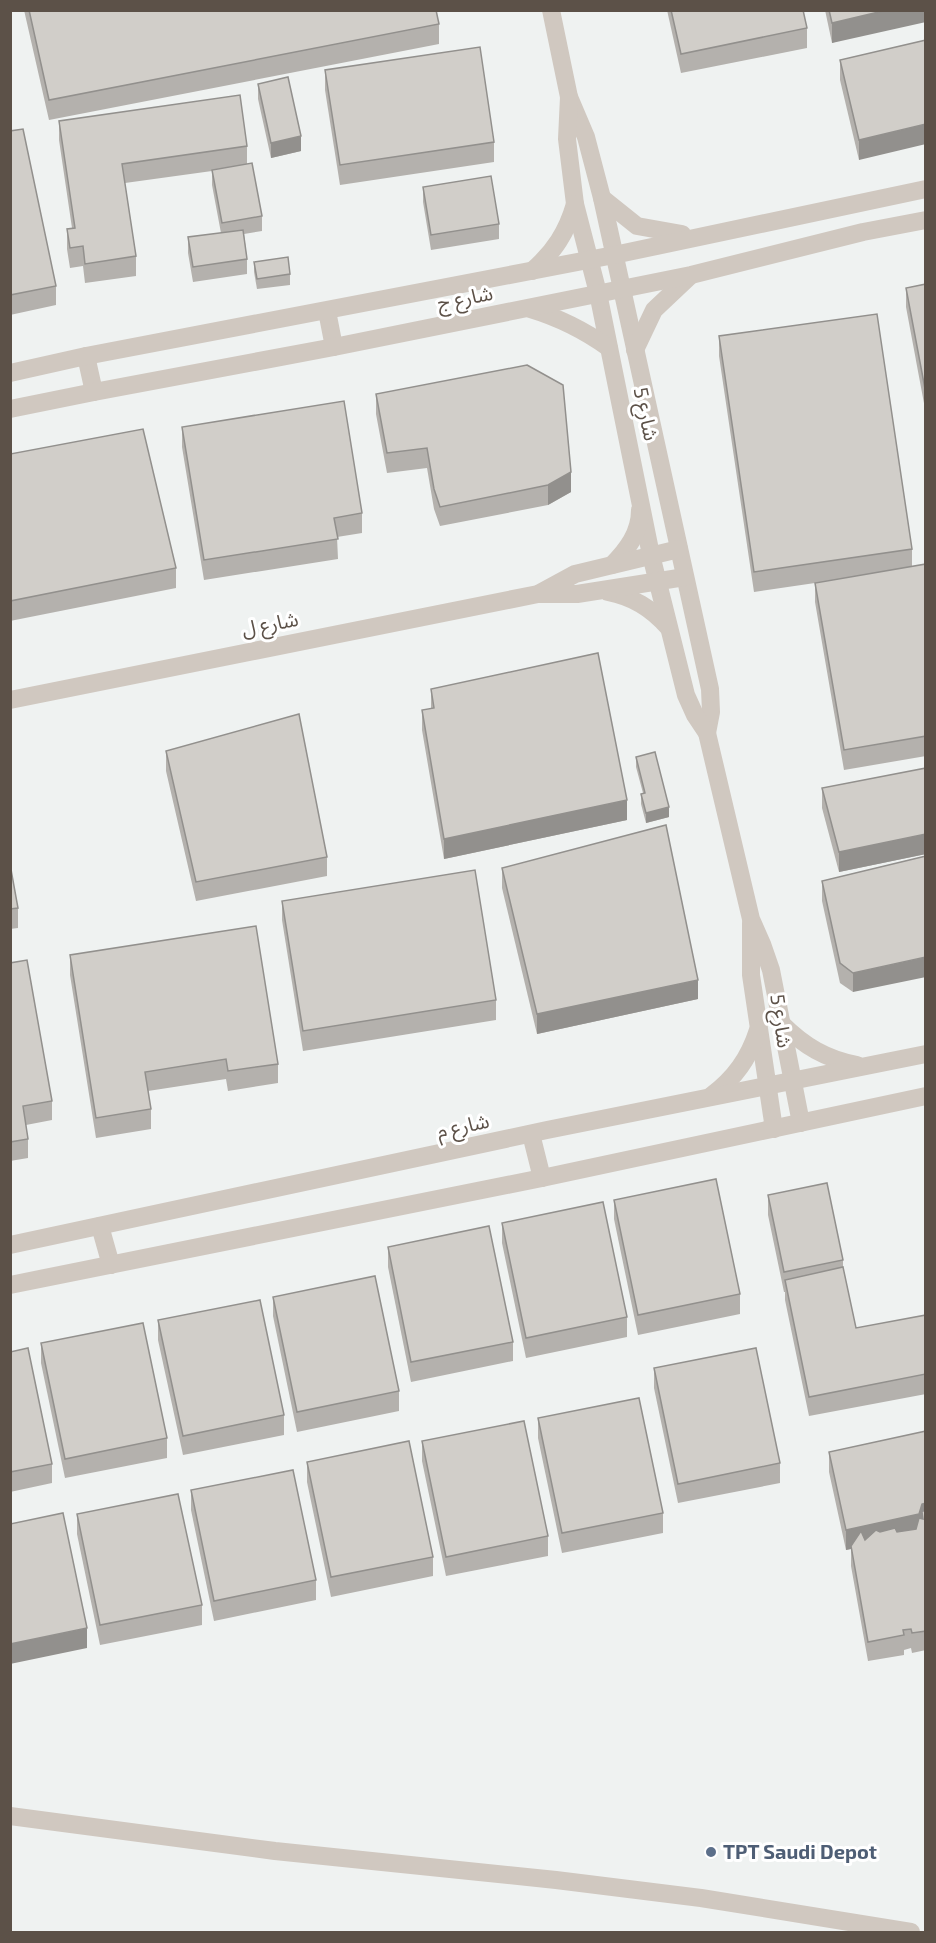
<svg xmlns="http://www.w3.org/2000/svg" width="936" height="1943" viewBox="0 0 936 1943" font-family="'Exo 2','Noto Sans Arabic',sans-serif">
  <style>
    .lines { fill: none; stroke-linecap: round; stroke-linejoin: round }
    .street { stroke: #d0c8c0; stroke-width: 18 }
    .wall { fill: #b4b1ad }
    .shaded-wall { fill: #92908d }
    .building { fill: #d1cec9; stroke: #92908d; stroke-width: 1.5 }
    .service-dot { fill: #5c6f8a; stroke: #fff; stroke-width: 2 }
    .labels { text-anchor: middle; stroke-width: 6; stroke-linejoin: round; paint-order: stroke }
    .street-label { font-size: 20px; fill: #5c5148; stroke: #fff }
    .service-label { font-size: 20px; font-weight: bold; fill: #4e5e75; stroke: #fff; text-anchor: start }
  </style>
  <rect width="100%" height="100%" fill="#eff2f1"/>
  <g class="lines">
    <g class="street">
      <polyline points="551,10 569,97 586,137 602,198 710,689 711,712 707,733"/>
      <polyline points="569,97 567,139 575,204 598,293 651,555 686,695 695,715 707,733 751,919 762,944 771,970 801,1123"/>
      <polyline points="602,198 637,226 682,234"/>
      <path d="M532 271C554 252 567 232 575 204"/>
      <path d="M530 309C560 318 584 330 609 348"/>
      <polyline points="327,311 334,347"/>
      <polyline points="635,350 654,310 690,276"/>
      <polyline points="86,356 94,392"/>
      <polyline points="10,373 86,356 614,255 926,189"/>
      <polyline points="10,409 94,392 334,347 691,275 863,232 926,220"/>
      <path d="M612 565C627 550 640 533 640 510"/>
      <path d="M608 592C633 597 651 608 668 627"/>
      <polyline points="540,593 575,574 679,549"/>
      <polyline points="10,700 538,594 577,594 685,577"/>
      <polyline points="751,923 751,975 774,1129"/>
      <path d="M782 1024C804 1046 826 1059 857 1065"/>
      <path d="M711 1096C735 1078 749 1058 758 1030"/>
      <polyline points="531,1134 542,1178"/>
      <polyline points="100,1226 111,1265"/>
      <polyline points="10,1245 547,1130 926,1054"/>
      <polyline points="10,1285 542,1178 926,1096"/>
      <polyline points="10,1816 275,1851 556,1880 701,1898 911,1932"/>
    </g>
  </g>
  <g class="wall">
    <polygon points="24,10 436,10 439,24 439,44 49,120"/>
    <polygon points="667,10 803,10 807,28 807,48 681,73"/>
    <polygon points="825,10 926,10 832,43"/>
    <polygon points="926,40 859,160 840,80 840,60"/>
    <polygon points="325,70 494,142 494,162 340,185 325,90"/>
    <polygon points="258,84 301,151 271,158 258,99"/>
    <polygon points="59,121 247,146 247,164 262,216 262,231 244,234 247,259 247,274 193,282 188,253 188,237 221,233 212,185 212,171 125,183 136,256 136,276 85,283 83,266 70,268 67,249 67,229 72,228 59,140"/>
    <polygon points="10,131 56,286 56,305 10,315"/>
    <polygon points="423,187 499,224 499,239 431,250 423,202"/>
    <polygon points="254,262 290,274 290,285 257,289 254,272"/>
    <polygon points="926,284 926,414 906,307 906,288"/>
    <polygon points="719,336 912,549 912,567 926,564 926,756 844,770 815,602 815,583 754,592 719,356"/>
    <polygon points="376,394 571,492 548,505 440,526 434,509 427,468 387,473 376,414"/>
    <polygon points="182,427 362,513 362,533 337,537 338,559 204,580 182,447"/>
    <polygon points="10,454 176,568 176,588 10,621"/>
    <polygon points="431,689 627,820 444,859 422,730 422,710 431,709"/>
    <polygon points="166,751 327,857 327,876 196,901 166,771"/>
    <polygon points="636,757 669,817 646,823 641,804 641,794 643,793 636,767"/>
    <polygon points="926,768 926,854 839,872 822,808 822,788"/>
    <polygon points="926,856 853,992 840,983 822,901 822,881"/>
    <polygon points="10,864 18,908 18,928 10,929"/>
    <polygon points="502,868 698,999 537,1034 502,888"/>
    <polygon points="282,901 496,1000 496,1020 303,1051 282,920"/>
    <polygon points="70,955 278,1064 278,1083 228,1091 226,1079 148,1091 151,1109 151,1129 96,1138 70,975"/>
    <polygon points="10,963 52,1101 52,1120 26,1125 28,1139 28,1158 10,1161"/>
    <polygon points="768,1195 843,1260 843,1267 856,1328 926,1315 926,1394 809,1416 785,1300 785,1292 784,1292 768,1215"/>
    <polygon points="614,1200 740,1294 740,1314 638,1335 614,1219"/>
    <polygon points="502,1223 627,1317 627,1337 526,1358 502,1243"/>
    <polygon points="388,1247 513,1342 513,1361 411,1382 388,1267"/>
    <polygon points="273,1297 399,1391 399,1411 297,1432 273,1316"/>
    <polygon points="158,1320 284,1415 284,1435 183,1455 158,1340"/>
    <polygon points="41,1343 167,1438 167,1458 65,1478 41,1363"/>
    <polygon points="10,1352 52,1464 52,1483 10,1492"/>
    <polygon points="654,1368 780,1463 780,1483 678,1503 654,1388"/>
    <polygon points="538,1418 663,1513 663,1533 562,1553 538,1438"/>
    <polygon points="926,1431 926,1650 912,1653 911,1648 904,1650 904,1655 868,1661 851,1566 851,1549 846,1550 829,1472 829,1452"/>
    <polygon points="422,1441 548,1536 548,1556 446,1576 422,1461"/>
    <polygon points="307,1462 433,1557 433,1576 331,1597 307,1482"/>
    <polygon points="191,1490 316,1580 316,1600 214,1621 191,1510"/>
    <polygon points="77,1514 202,1605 202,1625 100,1645 77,1534"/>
  </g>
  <g class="shaded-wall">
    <polygon points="887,10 926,10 926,22 832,43 832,23"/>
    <polygon points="926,124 926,144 859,160 859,140"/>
    <polygon points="301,136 301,151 271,158 271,143"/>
    <polygon points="571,472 571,492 548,505 548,485"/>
    <polygon points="627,800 627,820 444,859 444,839"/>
    <polygon points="669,807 669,817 646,823 646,813"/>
    <polygon points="926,834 926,854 839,872 839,852"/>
    <polygon points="926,957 926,977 853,992 853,973"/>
    <polygon points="698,980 698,999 537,1034 537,1014"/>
    <polygon points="926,1503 926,1523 923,1519 922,1512 922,1526 919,1534 846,1550 846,1530"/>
    <polygon points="87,1628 87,1648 10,1664 10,1644"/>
  </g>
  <g class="building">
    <polygon points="29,10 436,10 439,24 49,100"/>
    <polygon points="671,10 803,10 807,28 681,54"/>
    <polygon points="829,10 887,10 832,23"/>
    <polygon points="926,40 926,124 859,140 840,60"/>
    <polygon points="480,47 494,142 340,165 325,70"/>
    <polygon points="288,77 301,136 271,143 258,84"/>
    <polygon points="240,95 247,146 122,164 136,256 85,264 83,246 70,248 67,229 75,228 59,121"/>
    <polygon points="23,129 56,286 10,295 10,131"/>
    <polygon points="252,163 262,216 222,223 212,170"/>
    <polygon points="491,176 499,224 431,235 423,187"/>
    <polygon points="243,230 247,259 193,267 188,237"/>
    <polygon points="288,257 290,274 257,279 254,262"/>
    <polygon points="926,284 926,394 906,288"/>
    <polygon points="877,314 912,549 754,572 719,336"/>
    <polygon points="527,365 563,385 571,472 548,485 440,507 434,489 427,448 387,453 376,394"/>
    <polygon points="344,401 362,513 334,518 338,539 204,560 182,427"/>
    <polygon points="143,429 176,568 10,601 10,454"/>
    <polygon points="926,564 926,736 844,750 815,583"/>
    <polygon points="598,653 627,800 444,839 422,710 434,708 431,689"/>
    <polygon points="299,714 327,857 196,882 166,751"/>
    <polygon points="655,752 669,807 646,813 641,794 645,793 636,757"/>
    <polygon points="926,768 926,834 839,852 822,788"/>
    <polygon points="666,825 698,980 537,1014 502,868"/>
    <polygon points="926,856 926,957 853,973 840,963 822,881"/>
    <polygon points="10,864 18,908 10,909"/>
    <polygon points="475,870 496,1000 303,1031 282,901"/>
    <polygon points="256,926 278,1064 228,1071 226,1059 145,1072 151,1109 96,1118 70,955"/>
    <polygon points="27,960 52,1101 23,1106 28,1139 10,1142 10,963"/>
    <polygon points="716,1179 740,1294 638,1315 614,1200"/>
    <polygon points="827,1183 843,1260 784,1272 768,1195"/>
    <polygon points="603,1202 627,1317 526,1338 502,1223"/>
    <polygon points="489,1226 513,1342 411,1362 388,1247"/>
    <polygon points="843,1267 856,1328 926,1315 926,1374 809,1397 785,1280"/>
    <polygon points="375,1276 399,1391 297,1412 273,1297"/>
    <polygon points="260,1300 284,1415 183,1436 158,1320"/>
    <polygon points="143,1323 167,1438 65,1459 41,1343"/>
    <polygon points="28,1348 52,1464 10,1472 10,1352"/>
    <polygon points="756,1348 780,1463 678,1484 654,1368"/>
    <polygon points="639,1398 663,1513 562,1533 538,1418"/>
    <polygon points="524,1421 548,1536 446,1557 422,1441"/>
    <polygon points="926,1431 926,1503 922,1504 919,1514 846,1530 829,1452"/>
    <polygon points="409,1441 433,1557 331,1577 307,1462"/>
    <polygon points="293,1470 316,1580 214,1601 191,1490"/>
    <polygon points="178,1494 202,1605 100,1625 77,1514"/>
    <polygon points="926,1509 926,1631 912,1633 911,1629 903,1630 904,1635 868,1642 851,1546 861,1531 865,1540 876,1530 880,1532 895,1528 897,1532 916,1529 919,1518 923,1519 922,1512"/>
    <polygon points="63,1513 87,1628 10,1644 10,1524"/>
  </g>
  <circle class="service-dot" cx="711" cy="1852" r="6"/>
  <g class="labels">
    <g class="street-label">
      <text transform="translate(465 298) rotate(-11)" y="7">شارع ج</text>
      <text transform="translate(646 414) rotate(78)" y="7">شارع 5</text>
      <text transform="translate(270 624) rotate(-11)" y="7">شارع ل</text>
      <text transform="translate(781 1021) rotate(82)" y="7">شارع 5</text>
      <text transform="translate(463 1126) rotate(-12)" y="7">شارع م</text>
    </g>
    <g class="service-label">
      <text x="723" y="1859">TPT Saudi Depot</text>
    </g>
  </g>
  <rect width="936" height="1943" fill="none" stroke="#5c5148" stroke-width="24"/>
</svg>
